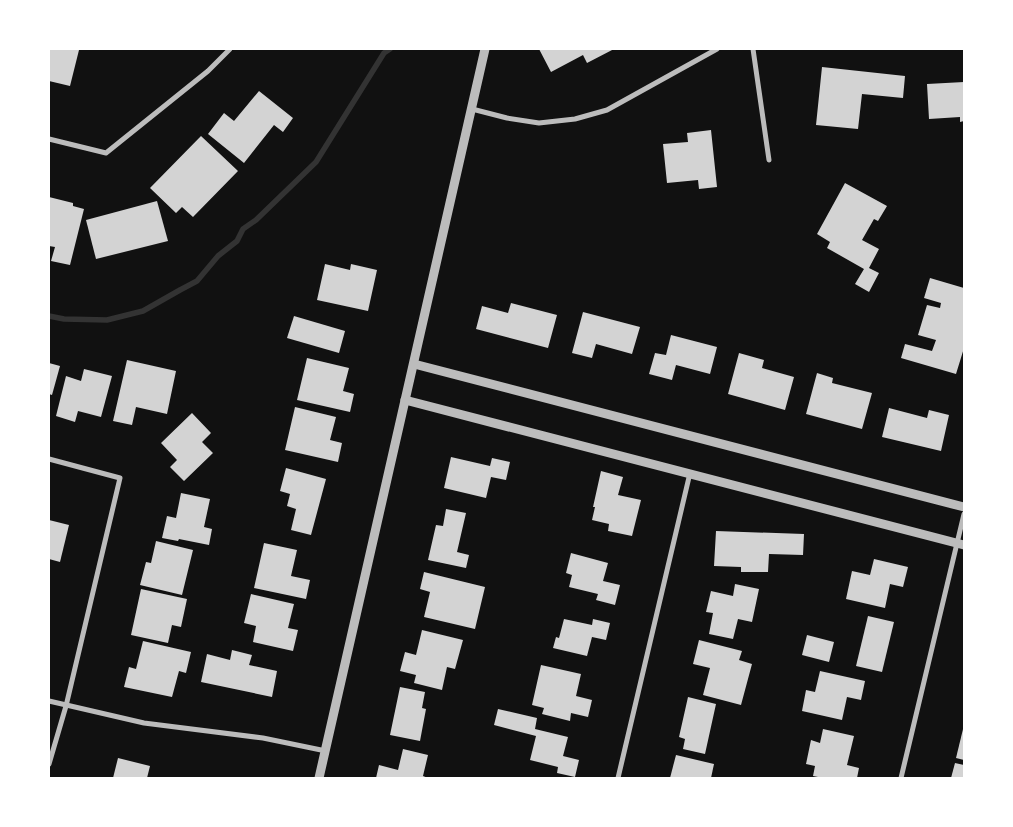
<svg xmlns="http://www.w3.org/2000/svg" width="1013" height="827" viewBox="0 0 1013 827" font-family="Arial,sans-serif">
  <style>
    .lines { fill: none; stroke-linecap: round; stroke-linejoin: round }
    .stream { stroke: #333; stroke-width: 5.5 }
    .building { fill: #d3d3d3 }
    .minor { stroke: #bcbcbc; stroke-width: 5 }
    .tertiary { stroke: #bcbcbc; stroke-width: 9 }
  </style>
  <rect width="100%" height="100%" fill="#111"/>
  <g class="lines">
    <polyline class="stream" points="49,316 64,319 107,320 143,311 180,290 197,281 218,256 237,241 243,229 256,220 316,162 384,53 390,49"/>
  </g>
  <g class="building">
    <polygon points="49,49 72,49 79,50 70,86 49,81"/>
    <polygon points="539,49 614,49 587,63 583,55 551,72"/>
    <polygon points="822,67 905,76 903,98 862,94 858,129 816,125"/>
    <polygon points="964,82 964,121 960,122 960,117 929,119 927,84"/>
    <polygon points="259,91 293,118 283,132 274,125 244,163 208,134 224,113 234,121"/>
    <polygon points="711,130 717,187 699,189 698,180 667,183 663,144 688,142 687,133"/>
    <polygon points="201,136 238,171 193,217 182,207 176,213 150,188"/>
    <polygon points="845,183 887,206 878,221 874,219 862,240 879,249 869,268 879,273 869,292 855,284 864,269 827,248 830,242 817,234"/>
    <polygon points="49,197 73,203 73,206 84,209 70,265 51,261 55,247 49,246"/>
    <polygon points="157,201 168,241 96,259 86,220"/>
    <polygon points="325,264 350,270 351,264 377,270 368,311 317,300"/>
    <polygon points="930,278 964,288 964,348 956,374 901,358 905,344 932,351 936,340 918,335 927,305 940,308 941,303 924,298"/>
    <polygon points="511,303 557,315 548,348 476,329 482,306 508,313"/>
    <polygon points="583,312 640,327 632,354 596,344 592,358 572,353"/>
    <polygon points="294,316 345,331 339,353 287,338"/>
    <polygon points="671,335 717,347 710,374 676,365 672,380 649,374 655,353 666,355"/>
    <polygon points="739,353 764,360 762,368 794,377 785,410 728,394"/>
    <polygon points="307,358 349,368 343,391 354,394 350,412 297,400"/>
    <polygon points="127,360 176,371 167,414 136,407 132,425 113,421"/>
    <polygon points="49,363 60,366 52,395 49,394"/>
    <polygon points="84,369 112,376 101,417 78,411 75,422 56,416 66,376 81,381"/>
    <polygon points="817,373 833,378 832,383 872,393 862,429 806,414"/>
    <polygon points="295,407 336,417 330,440 342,443 338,462 285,450"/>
    <polygon points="889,408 927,418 929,410 949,415 941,451 882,437"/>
    <polygon points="192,413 211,433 202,442 213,453 184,481 170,467 177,460 161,443"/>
    <polygon points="451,457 490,466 492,458 510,462 506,480 491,477 486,498 444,488"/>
    <polygon points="286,468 326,479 311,535 291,530 296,509 287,506 290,494 280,491"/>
    <polygon points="601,471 623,477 618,495 641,500 632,536 608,531 609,524 592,520 595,507 593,507"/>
    <polygon points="181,493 210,499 204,527 212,529 209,545 179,539 178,541 162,538 167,516 176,518"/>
    <polygon points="446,509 466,513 457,552 469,555 466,568 428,560 436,525 443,526"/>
    <polygon points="49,520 69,525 60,562 49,559"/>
    <polygon points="716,531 804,534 803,555 769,554 768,572 741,572 741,567 714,566"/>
    <polygon points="156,541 193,550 182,595 140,585 146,562 151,563"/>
    <polygon points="264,543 297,550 291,576 310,580 306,599 254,588"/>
    <polygon points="571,553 608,563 603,581 620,585 615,605 596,600 598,594 569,587 572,575 566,573"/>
    <polygon points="874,559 908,567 903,587 890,584 885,608 846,599 852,571 870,575"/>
    <polygon points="424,572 485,587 475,629 424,617 430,592 420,589"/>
    <polygon points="735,584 759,589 752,622 738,619 733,639 709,634 713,613 706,612 711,591 733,596"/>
    <polygon points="141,589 187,599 181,627 172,625 168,643 131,635"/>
    <polygon points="251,594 294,604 288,628 298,630 293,651 253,642 256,626 244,623"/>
    <polygon points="868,616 894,622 882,672 856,666"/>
    <polygon points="564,619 592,625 593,619 610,623 606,640 592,637 587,656 553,648 556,637 559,638"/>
    <polygon points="422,630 463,640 455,669 447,667 442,690 414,683 416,675 400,671 405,652 416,655"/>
    <polygon points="807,635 834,642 829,662 802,655"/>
    <polygon points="699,640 742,651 739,660 752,664 741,705 703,695 710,668 693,664"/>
    <polygon points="143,641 191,652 186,673 179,671 172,697 124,687 129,667 136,669"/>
    <polygon points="232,650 252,655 249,665 277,671 272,697 201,682 207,654 230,660"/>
    <polygon points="541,665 581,674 576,696 592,700 588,717 571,713 570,721 542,714 544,708 532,705"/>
    <polygon points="820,671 865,681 861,700 847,697 842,720 802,711 806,690 815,692"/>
    <polygon points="400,687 425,692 422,708 426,709 420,741 390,735"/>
    <polygon points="688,697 716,704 705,754 683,749 685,739 679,737"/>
    <polygon points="498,709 537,718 535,729 568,737 563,756 579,760 575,777 557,773 558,767 530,760 536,736 494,725"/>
    <polygon points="964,725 964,760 956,758"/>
    <polygon points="823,729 854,736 847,765 859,768 857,778 823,778 813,776 815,766 806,764 811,740 820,743"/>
    <polygon points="403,749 428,755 423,776 428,778 376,778 379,765 398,770"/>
    <polygon points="676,755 714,764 711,778 670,778"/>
    <polygon points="118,758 150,766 147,778 113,778"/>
    <polygon points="955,763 964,765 964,778 951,778"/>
  </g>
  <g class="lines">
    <g class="minor">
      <polyline points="753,49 769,160"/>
      <polyline points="472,109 507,118 539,123 575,119 607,110 717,49"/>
      <polyline points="49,139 106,153 208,71 230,49"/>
      <polyline points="49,459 120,478 66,706 49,764"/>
      <polyline points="49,701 144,723 263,738 326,751"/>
      <polyline points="618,778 690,473"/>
      <polyline points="901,778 964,514"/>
    </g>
    <g class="tertiary">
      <polyline points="414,364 964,507"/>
      <polyline points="405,400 964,545"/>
      <polyline points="319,778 485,49"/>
    </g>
  </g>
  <rect width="1013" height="827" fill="none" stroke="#ffffff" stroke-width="100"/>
</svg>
